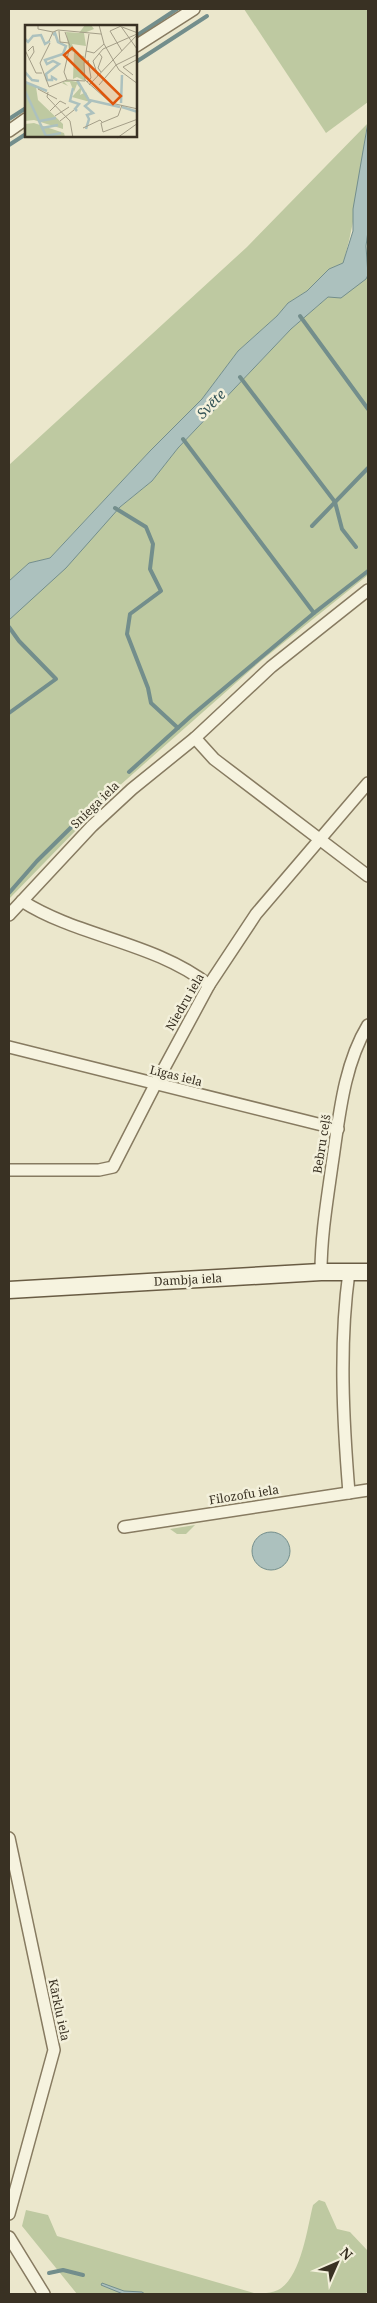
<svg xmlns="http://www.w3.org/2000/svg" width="377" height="2303" viewBox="0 0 377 2303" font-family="'Noto Serif',serif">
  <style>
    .green { fill: #bec9a1 }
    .water { fill: #acc1be; stroke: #738e8c }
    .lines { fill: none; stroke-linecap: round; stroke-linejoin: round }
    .stream { stroke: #738e8c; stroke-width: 4 }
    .street-casing { stroke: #877b61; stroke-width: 14 }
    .secondary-casing { stroke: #695c44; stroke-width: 19 }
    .street { stroke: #f6f3df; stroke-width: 11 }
    .secondary { stroke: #f6f3df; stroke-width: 16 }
    .labels { text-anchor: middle; stroke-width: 5; stroke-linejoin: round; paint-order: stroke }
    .street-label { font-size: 12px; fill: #393123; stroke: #f3f0db }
    .water-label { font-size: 14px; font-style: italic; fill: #345457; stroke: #f3f0db }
    .inset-river { fill: none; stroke: #acc1be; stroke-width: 2.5 }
    .inset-road { fill: none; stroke: #a49e88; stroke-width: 1 }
    .view { fill: #df570d; fill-opacity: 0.15; stroke: #df570d; stroke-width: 2.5 }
    .inset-edge { fill: none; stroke: #393123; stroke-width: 2.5 }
  </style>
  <rect width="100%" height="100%" fill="#ebe7cc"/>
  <g class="green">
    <polygon points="244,9 368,9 368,102 326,133"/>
    <path d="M367 124C360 170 357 218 343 263L329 269 307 291 288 303 277 316 238 351 202 399 150 451 50 558 29 563 9 581V465L247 247Z"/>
    <polygon points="368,275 368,575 262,660 118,787 9,899 9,620 120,507 152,481 178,448 291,329 328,297 366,279"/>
    <polygon points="195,1525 186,1534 177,1534 170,1529"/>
    <path d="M319 2200 325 2202 337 2229 350 2232 367 2250 368 2291 365 2294H77L22 2226 26 2210 48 2215 57 2236 254 2293C262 2293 270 2294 278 2290 301 2278 307 2229 313 2205Z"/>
  </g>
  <g class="water">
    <polygon points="368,122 368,231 366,246 368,275 366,279 341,298 328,297 291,329 178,448 152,481 120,507 66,568 9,620 9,581 29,563 50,558 150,451 202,399 238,351 277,316 288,303 307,291 329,269 343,263 353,231 353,209"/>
    <circle cx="271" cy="1551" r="19"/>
    <polygon points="102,2283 124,2291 142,2292 145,2294 123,2294 101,2285"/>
  </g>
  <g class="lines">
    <g class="stream">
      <polyline points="136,36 177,9"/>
      <polyline points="136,62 207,16"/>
      <polyline points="9,119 26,108"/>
      <polyline points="9,145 26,134"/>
      <polyline points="300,316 368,409"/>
      <polyline points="240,377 335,502 342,529 356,547"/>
      <polyline points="183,439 314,613"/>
      <polyline points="115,508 146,527 153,544 150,569 161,591 130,614 127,634 148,688 151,703 178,728"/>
      <polyline points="312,526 368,468"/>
      <polyline points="9,627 19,641 56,679 9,713"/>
      <polyline points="129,772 191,716 314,613 368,571"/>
      <polyline points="9,893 37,861 115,784"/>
      <polyline points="49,2273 63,2270 83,2275"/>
    </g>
    <defs>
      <g id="street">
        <polyline points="136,46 194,9"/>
        <polyline points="9,131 26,119"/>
        <polyline points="195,738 214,759 368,876"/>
        <path d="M22 901C78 937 154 942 209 985"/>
        <polyline points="9,915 92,826 132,789 195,738 271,667 368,590"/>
        <polyline points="9,1047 338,1129"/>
        <polyline points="9,1170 99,1170 113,1167 155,1085 209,985 256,914 368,783"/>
        <path d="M321 1272C321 1236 327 1201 332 1165 339 1119 343 1066 368 1025"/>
        <path d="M349 1493C343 1420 339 1344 349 1272"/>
        <polyline points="124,1527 368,1490"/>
        <polyline points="9,1838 54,2050 9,2214"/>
        <polyline points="9,2237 44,2294"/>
      </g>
      <polyline id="secondary" points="9,1290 321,1272 368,1272"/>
    </defs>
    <use href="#street" class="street-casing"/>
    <use href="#secondary" class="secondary-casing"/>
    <use href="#street" class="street"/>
    <use href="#secondary" class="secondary"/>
  </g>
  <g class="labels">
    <g class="street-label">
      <text transform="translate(95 805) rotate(-44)" y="4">Sniega iela</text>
      <text transform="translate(185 1002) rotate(-60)" y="4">Niedru iela</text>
      <text transform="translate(176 1076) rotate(14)" y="4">Līgas iela</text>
      <text transform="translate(322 1144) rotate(-81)" y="4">Bebru ceļš</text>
      <text transform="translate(188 1280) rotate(-3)" y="4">Dambja iela</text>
      <text transform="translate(244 1495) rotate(-9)" y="4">Filozofu iela</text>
      <text transform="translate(59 2010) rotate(78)" y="4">Kārklu iela</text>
    </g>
    <g class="water-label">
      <text transform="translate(211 404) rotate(-46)" y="5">Svēte</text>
    </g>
  </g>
  <g transform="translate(25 25)">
    <rect width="112" height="112" fill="#ebe7cc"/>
    <path d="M60 0H66L69 4 59 8 61 21 47 19 52 30 59 31 60 56 52 52 48 54 49 27 44 25 41 7 54 8ZM42 55 52 57 57 62 55 70 61 67 65 77 47 72 55 63 52 59 49 67 45 57H39L43 61 37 58ZM0 58 11 62 13 75 38 99V104L9 95 0 96ZM9 98 39 108 40 112H0V99Z" fill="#bec9a1"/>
    <path class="inset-river" d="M28 10 30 8 33 17 41 21 38 29 20 35 22 39 28 36 34 39 21 49 22 55H27V52L32 55M0 14 3 17 8 11 16 10 20 19 25 16M0 47 7 55 14 56M52 55 65 77 60 81 68 88 62 90 64 94 61 104M0 57 22 66M48 63 45 76 54 79 50 84 52 86M0 66 21 111 36 108M64 75 95 82M96 78 97 50M97 82 113 87M15 96 31 93M17 103 33 100"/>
    <path class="inset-road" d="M13 0V4L28 7M74 0 79 19 94 45 113 59M95 0 112 24M96 1 85 6 97 26M97 2 113 8M33 5 76 9M34 6 35 17 44 18M40 7 45 21 39 47 42 55M64 9 59 39 60 55 86 78 113 84M24 16 28 7 33 5M25 18 15 38 24 62 42 55 60 56M0 25 11 48H17M3 26 8 21 9 27 4 35M61 26 69 28 79 19M74 28 77 32 73 43 76 47M108 50 98 42 113 34M73 51 68 36 78 24 112 9M62 57 66 53 63 35M64 60 113 9M74 60 91 40 113 29M13 64 32 74M23 67 22 72 45 96 48 113M97 80 93 91 76 98 78 107 113 94M25 86 35 76 41 79M30 91 44 82M35 96 49 85M58 103 75 95 77 97M92 113 113 98"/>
    <path class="view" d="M47 23 96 71 88 79 39 30Z"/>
    <rect width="112" height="112" class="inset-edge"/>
  </g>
  <rect width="377" height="2303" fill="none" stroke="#393123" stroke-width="20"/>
  <g transform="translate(337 2263) rotate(45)" stroke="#f3f0db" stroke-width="4" paint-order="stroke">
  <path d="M0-4L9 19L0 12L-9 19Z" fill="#393123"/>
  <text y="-8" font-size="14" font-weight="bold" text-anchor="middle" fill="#393123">N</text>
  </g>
</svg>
